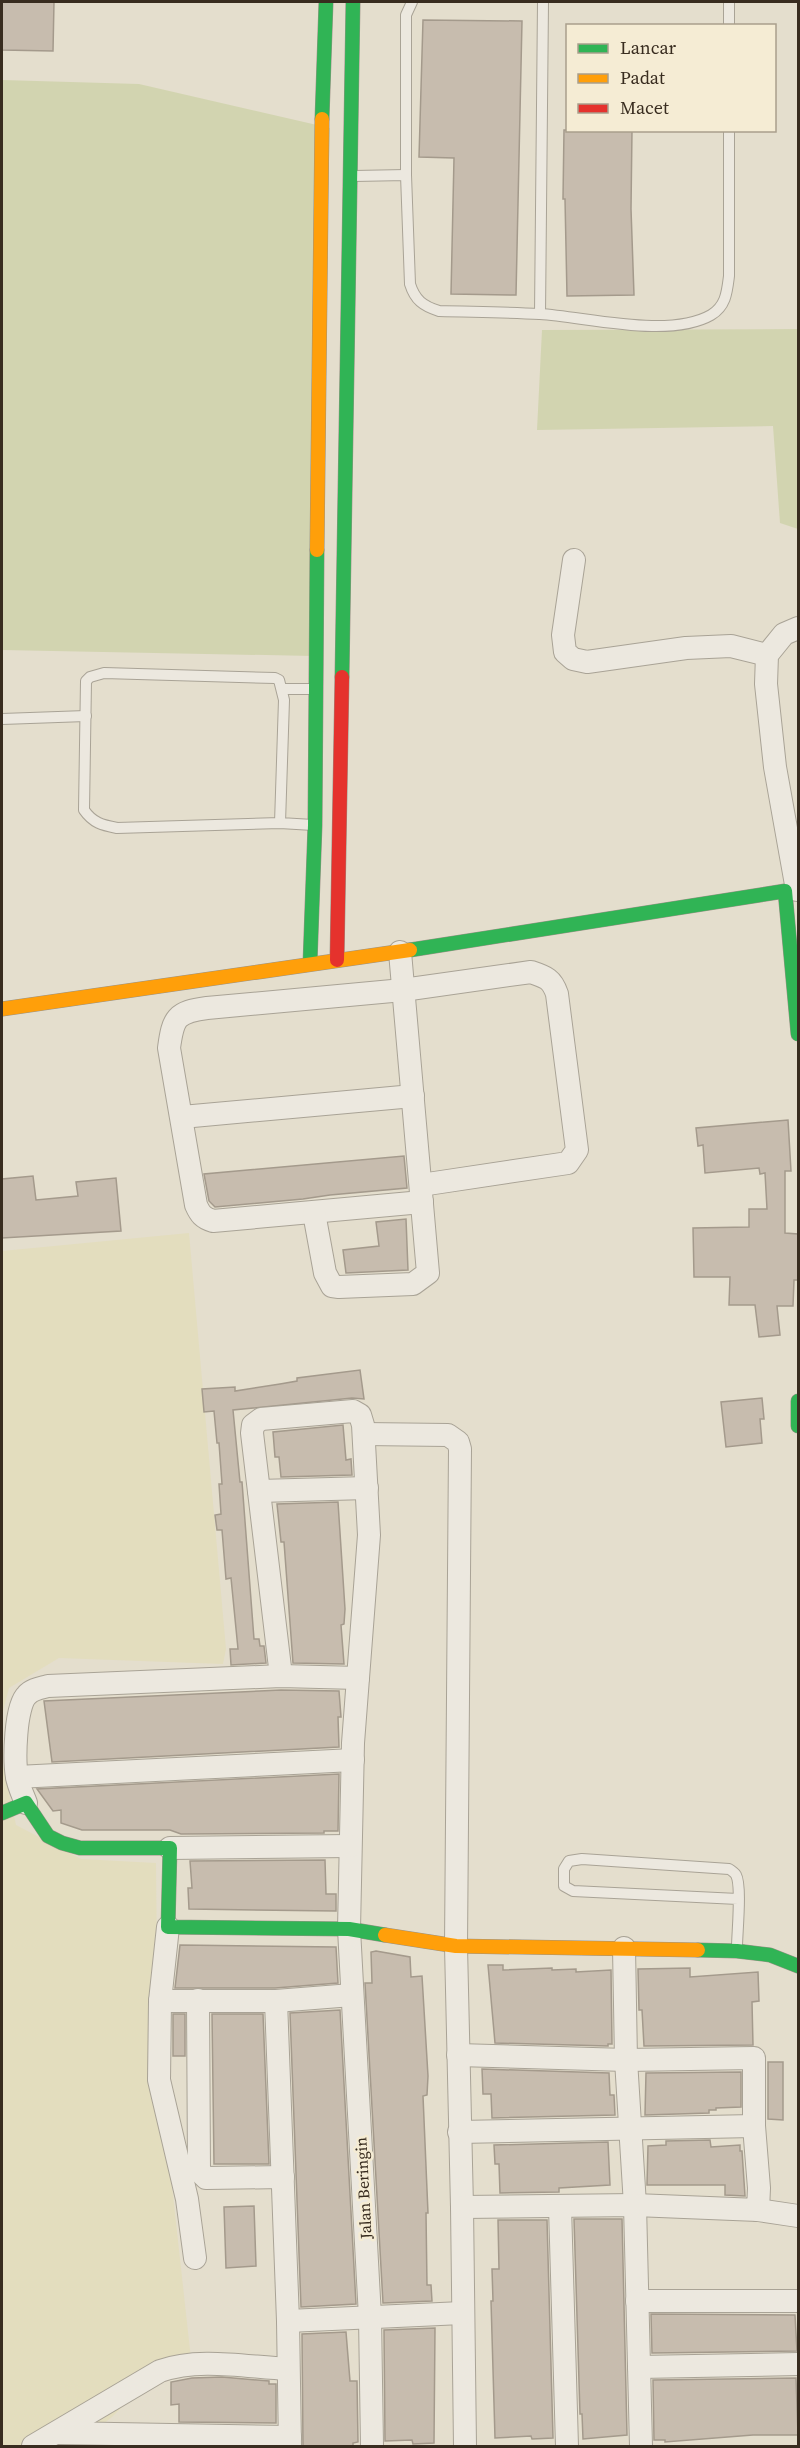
<svg xmlns="http://www.w3.org/2000/svg" width="800" height="2448" viewBox="0 0 800 2448" font-family="'Source Serif 4',serif">
  <style>
    .farmland { fill: #e3ddbe }
    .green { fill: #d2d4b0 }
    .building { fill: #c7bcae; stroke: #a49a8c; stroke-width: 1.5 }
    .lines { fill: none; stroke-linecap: round; stroke-linejoin: round }
    .lane-casing { stroke: #a9a396; stroke-width: 12 }
    .street-casing { stroke: #a9a396; stroke-width: 24 }
    .fast-casing { stroke: #999286; stroke-width: 15 }
    .slow-casing { stroke: #999286; stroke-width: 15 }
    .jam-casing { stroke: #999286; stroke-width: 15 }
    .lane { stroke: #ece8df; stroke-width: 10 }
    .street { stroke: #ece8df; stroke-width: 22 }
    .fast { stroke: #30b455; stroke-width: 14 }
    .slow { stroke: #ff9f0a; stroke-width: 14 }
    .jam { stroke: #e5322d; stroke-width: 14 }
    .labels { text-anchor: middle; stroke-width: 5; stroke-linejoin: round; paint-order: stroke }
    .street-label { font-size: 16px; fill: #382c1f; stroke: #f5ecd4 }
  </style>
  <rect width="100%" height="100%" fill="#e4decd"/>
  <g class="farmland">
    <polygon points="189,1233 226,1649 223,1664 59,1658 9,1688 2,1715 2,1251"/>
    <polygon points="2,1761 16,1825 81,1859 156,1863 158,2059 191,2359 144,2385 113,2416 79,2444 39,2436 19,2446 2,2446"/>
  </g>
  <g class="green">
    <polygon points="2,80 139,84 330,128 313,656 2,650"/>
    <polygon points="798,329 798,529 780,523 773,426 537,430 542,330"/>
  </g>
  <g class="building">
    <polygon points="2,2 54,2 53,51 2,50"/>
    <polygon points="423,20 522,21 516,295 451,294 454,158 419,157"/>
    <polygon points="564,130 632,130 631,209 634,295 567,296 565,199 563,199"/>
    <polygon points="788,1120 791,1171 785,1171 785,1233 798,1234 798,1280 794,1280 793,1306 777,1306 780,1335 759,1337 755,1305 729,1305 730,1277 694,1277 693,1228 749,1227 749,1209 767,1209 765,1173 760,1174 759,1168 705,1173 703,1145 698,1146 696,1128"/>
    <polygon points="404,1156 407,1188 330,1195 303,1199 215,1207 209,1201 204,1174"/>
    <polygon points="33,1176 36,1200 78,1196 76,1182 116,1178 121,1231 2,1238 2,1179"/>
    <polygon points="406,1219 408,1270 346,1273 343,1250 379,1246 376,1222"/>
    <polygon points="360,1370 364,1399 352,1398 233,1410 240,1482 242,1482 254,1639 259,1639 260,1646 264,1646 266,1663 231,1665 230,1649 238,1649 231,1578 226,1579 222,1530 217,1530 215,1515 221,1514 219,1484 222,1484 219,1443 217,1443 214,1411 204,1412 202,1389 235,1387 235,1391 280,1384 297,1381 297,1378"/>
    <polygon points="762,1398 764,1419 760,1419 762,1443 726,1447 721,1402"/>
    <polygon points="343,1425 346,1460 351,1459 352,1475 281,1477 279,1457 275,1457 273,1432"/>
    <polygon points="338,1502 345,1609 344,1624 341,1625 344,1664 293,1663 284,1542 281,1542 277,1504"/>
    <polygon points="281,1690 339,1691 341,1717 338,1717 339,1747 52,1762 44,1701"/>
    <polygon points="339,1774 338,1831 324,1831 324,1833 181,1834 170,1830 82,1830 61,1823 61,1810 53,1811 37,1789"/>
    <polygon points="325,1860 326,1894 336,1894 336,1911 189,1909 188,1888 192,1888 190,1861"/>
    <polygon points="180,1945 336,1947 338,1983 275,1988 175,1988"/>
    <polygon points="376,1951 410,1957 411,1977 422,1976 428,2076 427,2095 423,2096 428,2213 426,2213 427,2285 431,2285 432,2301 383,2303 365,1983 372,1983 371,1952"/>
    <polygon points="488,1965 503,1965 503,1970 552,1968 552,1970 576,1969 576,1972 611,1970 612,2044 608,2044 608,2046 495,2043"/>
    <polygon points="690,1968 690,1977 758,1972 759,2001 752,2002 753,2045 644,2046 642,2010 639,2010 638,1969"/>
    <polygon points="340,2010 356,2304 301,2307 290,2013"/>
    <rect x="173" y="2014" width="12" height="42"/>
    <polygon points="212,2014 263,2014 269,2164 214,2164"/>
    <polygon points="768,2062 783,2062 783,2120 768,2119"/>
    <polygon points="482,2069 609,2073 610,2095 614,2095 615,2115 492,2118 491,2094 483,2094"/>
    <polygon points="741,2072 741,2107 716,2108 716,2110 709,2110 709,2113 645,2115 646,2073"/>
    <polygon points="710,2140 711,2147 740,2145 740,2151 742,2151 745,2196 725,2195 725,2185 647,2185 648,2146 666,2145 666,2141"/>
    <polygon points="608,2142 610,2185 559,2188 559,2192 500,2193 499,2164 495,2164 494,2145"/>
    <polygon points="254,2206 256,2266 226,2268 224,2207"/>
    <polygon points="574,2219 622,2219 627,2435 583,2439 582,2414 580,2414"/>
    <polygon points="498,2220 547,2220 553,2438 532,2439 531,2436 495,2438 491,2301 493,2301 492,2269 499,2269"/>
    <polygon points="651,2314 795,2315 797,2351 652,2353"/>
    <polygon points="435,2328 434,2443 413,2444 412,2440 385,2441 384,2330"/>
    <polygon points="346,2332 350,2381 357,2381 358,2442 353,2443 353,2446 303,2446 302,2334"/>
    <polygon points="222,2377 269,2381 269,2384 276,2384 276,2423 179,2422 179,2404 171,2405 171,2382 192,2378"/>
    <polygon points="796,2378 798,2435 753,2435 665,2442 665,2440 654,2440 653,2380"/>
  </g>
  <g class="lines">
    <defs>
      <g id="lane">
        <polyline points="729,26 729,2"/>
        <polyline points="406,175 406,15 412,2"/>
        <path d="M354 176 406 175 410 284C415 300 423 306 439 311 473 312 506 312 540 314 587 317 669 339 711 315 726 306 727 292 729 276V130"/>
        <polyline points="540,314 543,2"/>
        <polyline points="282,689 312,689"/>
        <polyline points="2,719 86,716"/>
        <path d="M280 823 284 700 279 680 275 678 104 673 90 677 86 681 84 810C93 823 102 825 117 828L280 823 313 825"/>
        <path d="M737 1947C737 1933 742 1886 736 1875 736 1874 731 1870 729 1869L582 1859 569 1861 564 1869V1886L573 1891 738 1899"/>
      </g>
      <g id="street">
        <polyline points="574,560 563,635 565,652 573,659 587,662 686,648 731,646 767,655"/>
        <polyline points="797,890 775,767 766,684 767,655 784,634 798,628"/>
        <polyline points="182,1117 413,1096"/>
        <path d="M421 1185 568 1163 577 1150 557 994C552 979 546 977 531 972L403 990 207 1008C176 1012 173 1018 169 1048L196 1205C200 1214 203 1218 213 1221L422 1202"/>
        <polyline points="314,1213 325,1273 332,1286 339,1287 413,1284 428,1273 400,952"/>
        <polyline points="364,1434 448,1435 458,1442 460,1449 456,1946 462,2207 465,2446"/>
        <polyline points="259,1491 367,1488"/>
        <polyline points="281,1676 252,1433 253,1425 261,1419 353,1411 360,1415 363,1425 369,1535 353,1743 349,1929 370,2317 372,2446"/>
        <polyline points="17,1777 353,1760"/>
        <path d="M26 1803C23 1795 18 1785 17 1777 14 1760 15 1706 27 1695 32 1689 41 1688 48 1686L281 1676 358 1678"/>
        <polyline points="170,1848 350,1846"/>
        <polyline points="168,1927 160,2001 159,2080 187,2199 195,2258"/>
        <polyline points="624,1948 626,2060 635,2205 641,2446"/>
        <polyline points="198,2000 199,2171 206,2178 283,2177"/>
        <polyline points="160,2001 276,2001 352,1995"/>
        <polyline points="276,2001 288,2321 290,2446"/>
        <polyline points="458,2055 626,2060 754,2058 754,2126 759,2188 758,2210 635,2205 462,2207"/>
        <polyline points="459,2132 754,2126"/>
        <polyline points="560,2207 567,2446"/>
        <polyline points="758,2210 798,2216"/>
        <polyline points="637,2301 798,2301"/>
        <polyline points="288,2321 462,2313"/>
        <polyline points="639,2367 798,2364"/>
        <polyline points="58,2433 290,2437"/>
        <path d="M33 2446 160 2371C199 2357 246 2367 288 2369"/>
      </g>
      <g id="fast">
        <polyline points="322,119 326,2"/>
        <polyline points="342,677 353,2"/>
        <polyline points="410,950 785,891 798,1034"/>
        <polyline points="310,963 315,825 317,550"/>
        <polyline points="798,1401 798,1426"/>
        <polyline points="2,1813 26,1803 48,1836 62,1843 80,1848 170,1848 168,1927 349,1929 385,1935"/>
        <polyline points="698,1950 737,1951 770,1955 798,1966"/>
      </g>
      <g id="slow">
        <polyline points="317,550 322,119"/>
        <polyline points="2,1009 410,950"/>
        <polyline points="385,1935 456,1946 698,1950"/>
      </g>
      <polyline id="jam" points="337,960 342,677"/>
    </defs>
    <use href="#lane" class="lane-casing"/>
    <use href="#street" class="street-casing"/>
    <use href="#fast" class="fast-casing"/>
    <use href="#slow" class="slow-casing"/>
    <use href="#jam" class="jam-casing"/>
    <use href="#lane" class="lane"/>
    <use href="#street" class="street"/>
    <use href="#fast" class="fast"/>
    <use href="#slow" class="slow"/>
    <use href="#jam" class="jam"/>
  </g>
  <g class="labels">
    <g class="street-label">
      <text transform="translate(363 2188) rotate(-93)" y="6">Jalan Beringin</text>
    </g>
  </g>
  <rect width="800" height="2448" fill="none" stroke="#382c1f" stroke-width="6"/>
  <rect x="566" y="24" width="210" height="108" fill="#f5ecd4" stroke="#a99f8c" stroke-width="1.5"/>
  <rect x="578" y="44" width="30" height="9" fill="#30b455" stroke="#a99f8c" stroke-width="1.5"/>
  <text x="620" y="54" font-size="18" fill="#382c1f">Lancar</text>
  <rect x="578" y="74" width="30" height="9" fill="#ff9f0a" stroke="#a99f8c" stroke-width="1.5"/>
  <text x="620" y="84" font-size="18" fill="#382c1f">Padat</text>
  <rect x="578" y="104" width="30" height="9" fill="#e5322d" stroke="#a99f8c" stroke-width="1.5"/>
  <text x="620" y="114" font-size="18" fill="#382c1f">Macet</text>
</svg>
